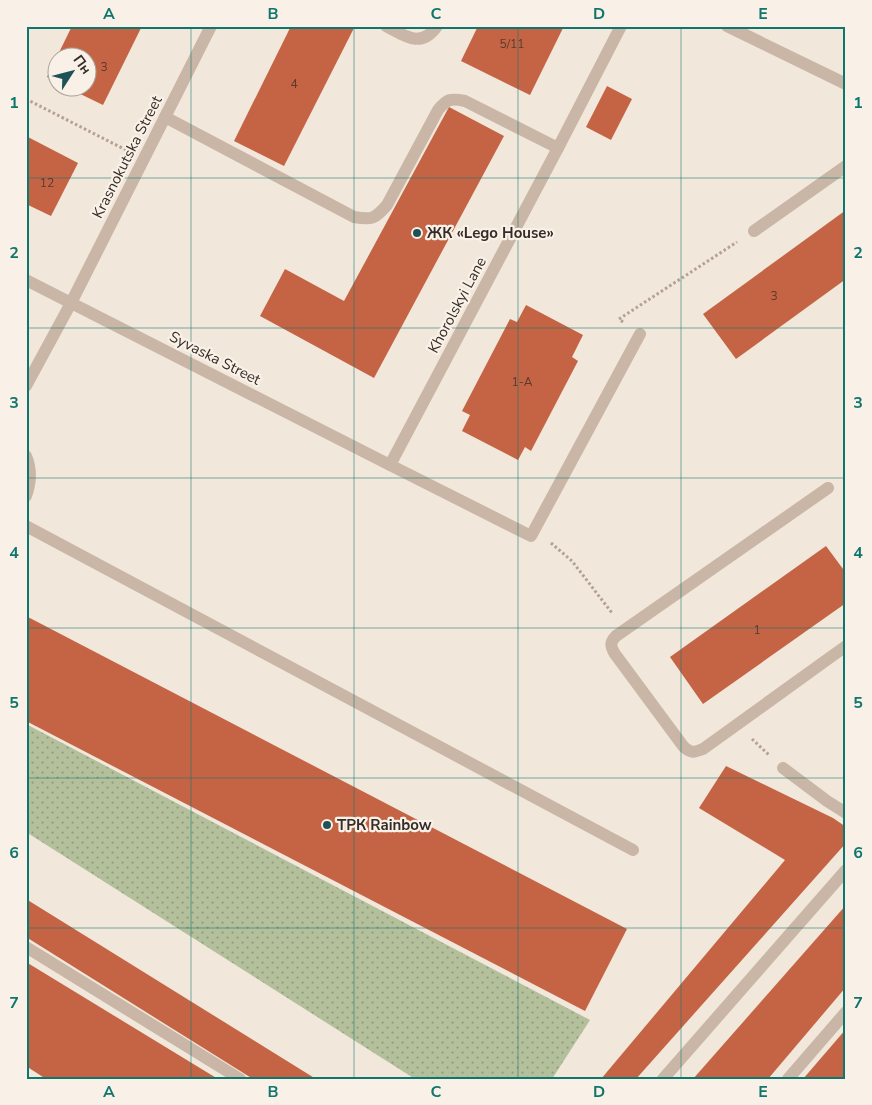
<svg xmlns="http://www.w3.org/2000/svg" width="872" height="1105" viewBox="0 0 872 1105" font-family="'Nunito Sans',sans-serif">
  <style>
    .grass { fill: url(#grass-dots) }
    .building { fill: #c56445 }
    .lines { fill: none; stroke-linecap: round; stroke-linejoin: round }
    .path { stroke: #b5a091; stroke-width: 3; stroke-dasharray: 2.5 2.5; stroke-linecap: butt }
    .service { stroke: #c9b6a6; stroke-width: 12 }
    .minor { stroke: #c9b6a6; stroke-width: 12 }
    .grid { fill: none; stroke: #0f766e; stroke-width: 1; stroke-opacity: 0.55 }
    .poi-dot { fill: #1d5357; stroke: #f9f1e7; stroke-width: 2 }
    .labels { text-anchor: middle; stroke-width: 4.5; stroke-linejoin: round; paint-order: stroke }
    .number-label { font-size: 12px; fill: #593a2e }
    .street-label { font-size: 15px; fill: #352c27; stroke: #f9f1e7 }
    .poi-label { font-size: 15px; font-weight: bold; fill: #352c27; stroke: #f9f1e7; text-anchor: start }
    .neatline { fill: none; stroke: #0f766e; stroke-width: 2 }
    .grid-label { font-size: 16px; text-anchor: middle; font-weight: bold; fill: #0f766e }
  </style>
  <defs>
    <pattern id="grass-dots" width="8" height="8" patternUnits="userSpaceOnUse" patternTransform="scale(1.25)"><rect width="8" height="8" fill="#b3c09b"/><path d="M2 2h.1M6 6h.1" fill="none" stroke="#929c7e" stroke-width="1.8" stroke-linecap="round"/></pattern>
  </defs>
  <rect width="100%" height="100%" fill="#f1e7da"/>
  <polygon class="grass" points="26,724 590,1020 552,1079 415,1079 26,832"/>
  <g class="building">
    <polygon points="72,26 142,26 103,105 68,88 88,88 88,58 58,58 58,82 47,77"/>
    <polygon points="291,26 350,26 354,28 284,166 234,141"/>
    <polygon points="478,26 564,26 530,95 461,61"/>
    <polygon points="607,86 632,99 611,140 586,127"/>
    <polygon points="449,107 504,136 374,378 260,316 285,269 344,301"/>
    <polygon points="26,136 78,163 51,216 26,204"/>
    <polygon points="846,210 846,279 736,359 703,314"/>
    <polygon points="526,305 583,335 572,357 578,361 531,451 525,447 518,460 462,431 470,415 462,411 510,319 517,322"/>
    <polygon points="826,546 846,573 846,603 703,704 670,657"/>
    <polygon points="26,616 627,929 585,1011 26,721"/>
    <polygon points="726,766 833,818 846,827 846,843 636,1079 601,1079 785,860 699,808"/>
    <polygon points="26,899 316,1079 253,1079 26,937"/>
    <polygon points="846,905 846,987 768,1079 693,1079"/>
    <polygon points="26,962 218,1079 46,1079 26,1066"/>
    <polygon points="846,1029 846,1079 803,1079"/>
  </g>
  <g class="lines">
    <g class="path">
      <polyline points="26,99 126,150"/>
      <polyline points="623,322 619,319 737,242"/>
      <polyline points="551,543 572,561 612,613"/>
      <polyline points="752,739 769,755"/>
    </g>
    <g class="service">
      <path d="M386 26C405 36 421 49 437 26"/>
      <path d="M165 117 354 217C372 220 375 219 387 205L438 110C447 99 450 98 465 101L558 148"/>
      <polyline points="754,231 846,166"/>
      <polyline points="26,386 71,303"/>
      <path d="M26 456C32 470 31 482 26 496"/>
      <polyline points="390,465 531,536 640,334"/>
      <path d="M828 488 616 636C610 642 610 646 615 654L683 746C690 753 693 753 703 749L846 646"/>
      <polyline points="26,526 633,850"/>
      <polyline points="783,768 827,801 846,813"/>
      <polyline points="26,947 240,1079"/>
      <polyline points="663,1079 846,870"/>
      <polyline points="788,1079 846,1012"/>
    </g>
    <g class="minor">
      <polyline points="727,26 846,84"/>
      <polyline points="26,280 390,465 558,148 621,26"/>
      <polyline points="71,303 211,26"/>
    </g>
  </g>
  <path class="grid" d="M191 26V1079M354 26V1079M518 26V1079M681 26V1079M26 178H846M26 328H846M26 478H846M26 628H846M26 778H846M26 928H846"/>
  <g class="poi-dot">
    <circle cx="417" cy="233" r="5"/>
    <circle cx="327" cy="825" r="5"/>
  </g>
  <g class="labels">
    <g class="number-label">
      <text x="512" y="48">5/11</text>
      <text x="104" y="71">3</text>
      <text x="294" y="88">4</text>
      <text x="47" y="187">12</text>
      <text x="774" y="300">3</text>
      <text x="522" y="386">1-А</text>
      <text x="757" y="634">1</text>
    </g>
    <g class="street-label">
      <text transform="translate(127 157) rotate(-63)" y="5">Krasnokutska Street</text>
      <text transform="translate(457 305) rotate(-62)" y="5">Khorolskyi Lane</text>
      <text transform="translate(215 358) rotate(27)" y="5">Syvaska Street</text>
    </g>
    <g class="poi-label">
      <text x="427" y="238">ЖК «Lego House»</text>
      <text x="337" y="830">ТРК Rainbow</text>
    </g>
  </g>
  <rect width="872" height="1105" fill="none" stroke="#f9f1e7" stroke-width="55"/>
  <g transform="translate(72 72) rotate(54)"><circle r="24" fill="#f9f1e7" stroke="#aba29a"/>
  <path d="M0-4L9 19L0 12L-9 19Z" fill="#1d5357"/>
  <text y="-8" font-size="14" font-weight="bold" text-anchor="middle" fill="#352c27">Пн</text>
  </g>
  <rect x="28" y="28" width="816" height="1050" class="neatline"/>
  <g class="grid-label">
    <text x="109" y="19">A</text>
    <text x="273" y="19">B</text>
    <text x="436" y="19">C</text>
    <text x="599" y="19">D</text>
    <text x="763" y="19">E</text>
    <text x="14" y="108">1</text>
    <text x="858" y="108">1</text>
    <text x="14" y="258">2</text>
    <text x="858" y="258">2</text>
    <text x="14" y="408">3</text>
    <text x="858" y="408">3</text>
    <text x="14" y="558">4</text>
    <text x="858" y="558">4</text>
    <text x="14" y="708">5</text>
    <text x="858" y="708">5</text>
    <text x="14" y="858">6</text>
    <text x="858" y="858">6</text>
    <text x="14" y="1008">7</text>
    <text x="858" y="1008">7</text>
    <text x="109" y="1097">A</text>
    <text x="273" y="1097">B</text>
    <text x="436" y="1097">C</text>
    <text x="599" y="1097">D</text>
    <text x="763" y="1097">E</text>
  </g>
</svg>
